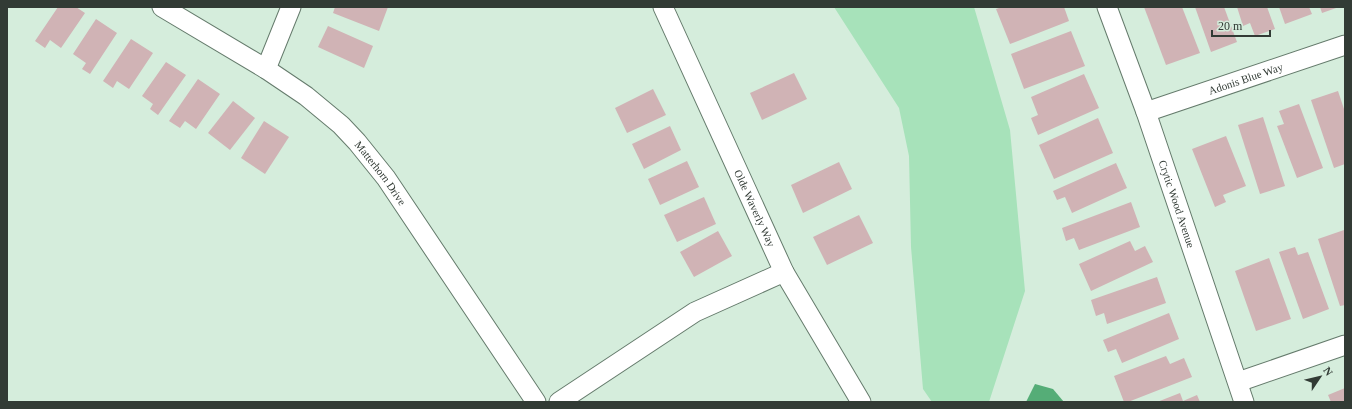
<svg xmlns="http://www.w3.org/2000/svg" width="1352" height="409" viewBox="0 0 1352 409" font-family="'Times New Roman',serif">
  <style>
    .green { fill: #a7e2ba }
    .water { fill: #55ad77 }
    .building { fill: #d0b3b5 }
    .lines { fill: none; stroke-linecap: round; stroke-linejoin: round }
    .street-casing { stroke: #657b6c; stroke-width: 21 }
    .street { stroke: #fff; stroke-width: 19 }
    .labels { text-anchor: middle; stroke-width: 3; stroke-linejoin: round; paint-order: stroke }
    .street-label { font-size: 11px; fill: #323b35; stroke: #d5eddc }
  </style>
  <rect width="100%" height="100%" fill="#d5eddc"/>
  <polygon class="green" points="834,7 974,7 1010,130 1025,291 989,402 932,402 923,389 911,247 909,156 899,108"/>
  <polygon class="water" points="1035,384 1053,389 1064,402 1026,402"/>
  <g class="building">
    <polygon points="58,7 76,7 85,13 61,48 50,40 45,48 35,41"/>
    <polygon points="335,7 388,7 379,31 333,13"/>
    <polygon points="1002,7 1064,7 1069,21 1010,44 996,9"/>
    <polygon points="1144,7 1182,7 1200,53 1166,65"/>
    <polygon points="1195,7 1224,7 1237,42 1211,52"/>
    <polygon points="1237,7 1267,7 1275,29 1255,36 1250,23 1243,26"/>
    <polygon points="1279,7 1309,7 1312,14 1285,24"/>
    <polygon points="1320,7 1339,7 1322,13"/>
    <polygon points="96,19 117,33 90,74 82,69 86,63 73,54"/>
    <polygon points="328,26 373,46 364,68 318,47"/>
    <polygon points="1071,31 1085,66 1024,89 1011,54"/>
    <polygon points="131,39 153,53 129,89 117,81 113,88 103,81"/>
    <polygon points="166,62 186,75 158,115 150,109 153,104 142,96"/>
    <polygon points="794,73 807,99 762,120 750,93"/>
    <polygon points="1084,74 1099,108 1038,135 1031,118 1038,115 1031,97"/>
    <polygon points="198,79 220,94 196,129 185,121 180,128 169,121"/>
    <polygon points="653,89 666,115 627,133 615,108"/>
    <polygon points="1338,91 1345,112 1345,164 1334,168 1311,100"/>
    <polygon points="233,101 255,118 230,150 208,133"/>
    <polygon points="1299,104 1323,168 1297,178 1277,126 1284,124 1279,111"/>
    <polygon points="1263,117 1285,186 1260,194 1238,125"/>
    <polygon points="1098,118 1113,153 1054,179 1039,145"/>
    <polygon points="264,121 289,137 265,174 241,158"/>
    <polygon points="670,126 681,150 644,169 632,144"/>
    <polygon points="1226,136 1246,186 1223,195 1226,202 1215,207 1192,149"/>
    <polygon points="687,161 699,187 660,205 648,179"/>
    <polygon points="839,162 852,189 803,213 791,185"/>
    <polygon points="1116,163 1127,188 1072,213 1065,197 1057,200 1053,191"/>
    <polygon points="704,197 716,224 677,242 664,215"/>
    <polygon points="1131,202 1140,227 1079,250 1074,238 1066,241 1062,228"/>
    <polygon points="859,215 873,243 827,265 813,237"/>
    <polygon points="1344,230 1345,234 1345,305 1340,306 1318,239"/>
    <polygon points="718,231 732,256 694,277 680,252"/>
    <polygon points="1130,241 1135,251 1145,246 1153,262 1091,291 1079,264"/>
    <polygon points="1295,247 1298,255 1308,252 1329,309 1303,319 1279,252"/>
    <polygon points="1269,258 1291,319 1256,331 1235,271"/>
    <polygon points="1157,277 1166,303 1107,324 1104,313 1096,316 1091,300"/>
    <polygon points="1169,313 1179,339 1122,363 1116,349 1108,352 1103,340"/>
    <polygon points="1166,356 1170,364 1184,358 1192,377 1128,402 1124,402 1114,376"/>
    <polygon points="1345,388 1345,402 1331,402 1328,395"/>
    <polygon points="1180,393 1183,401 1197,395 1200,402 1157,402"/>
  </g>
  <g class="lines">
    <defs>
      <g id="street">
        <path id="s1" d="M162 7 266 69 306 96 341 125 357 142 386 178 536 402"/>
        <path id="s2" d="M663 7 784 272 861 402"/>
        <path id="s3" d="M1107 7 1146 112 1244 402"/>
        <polyline points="266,69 291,7"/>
        <path id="s4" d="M1146 112 1345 45"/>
        <polyline points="1238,382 1345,345"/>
        <polyline points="559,402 695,312 784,272"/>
      </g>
    </defs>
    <use href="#street" class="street-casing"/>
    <use href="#street" class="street"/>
  </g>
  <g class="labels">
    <g class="street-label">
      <text dy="4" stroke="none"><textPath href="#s4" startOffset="105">Adonis Blue Way</textPath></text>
      <text dy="4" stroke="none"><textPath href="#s1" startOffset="277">Matterhorn Drive</textPath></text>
      <text dy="4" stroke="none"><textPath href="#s3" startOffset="209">Crytic Wood Avenue</textPath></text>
      <text dy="4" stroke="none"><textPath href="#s2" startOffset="221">Olde Waverly Way</textPath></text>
    </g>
  </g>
  <rect width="1352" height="409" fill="none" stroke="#323b35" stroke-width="16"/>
  <g transform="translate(1320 377) rotate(55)" stroke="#d5eddc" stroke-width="3" paint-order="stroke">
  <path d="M0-3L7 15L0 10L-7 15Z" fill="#323b35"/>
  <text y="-6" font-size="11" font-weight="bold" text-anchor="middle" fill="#323b35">N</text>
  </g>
  <path d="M1212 30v6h58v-6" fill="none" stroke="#323b35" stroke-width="2"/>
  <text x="1218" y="30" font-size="12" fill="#323b35" stroke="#d5eddc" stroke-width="3" paint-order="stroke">20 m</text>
</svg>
